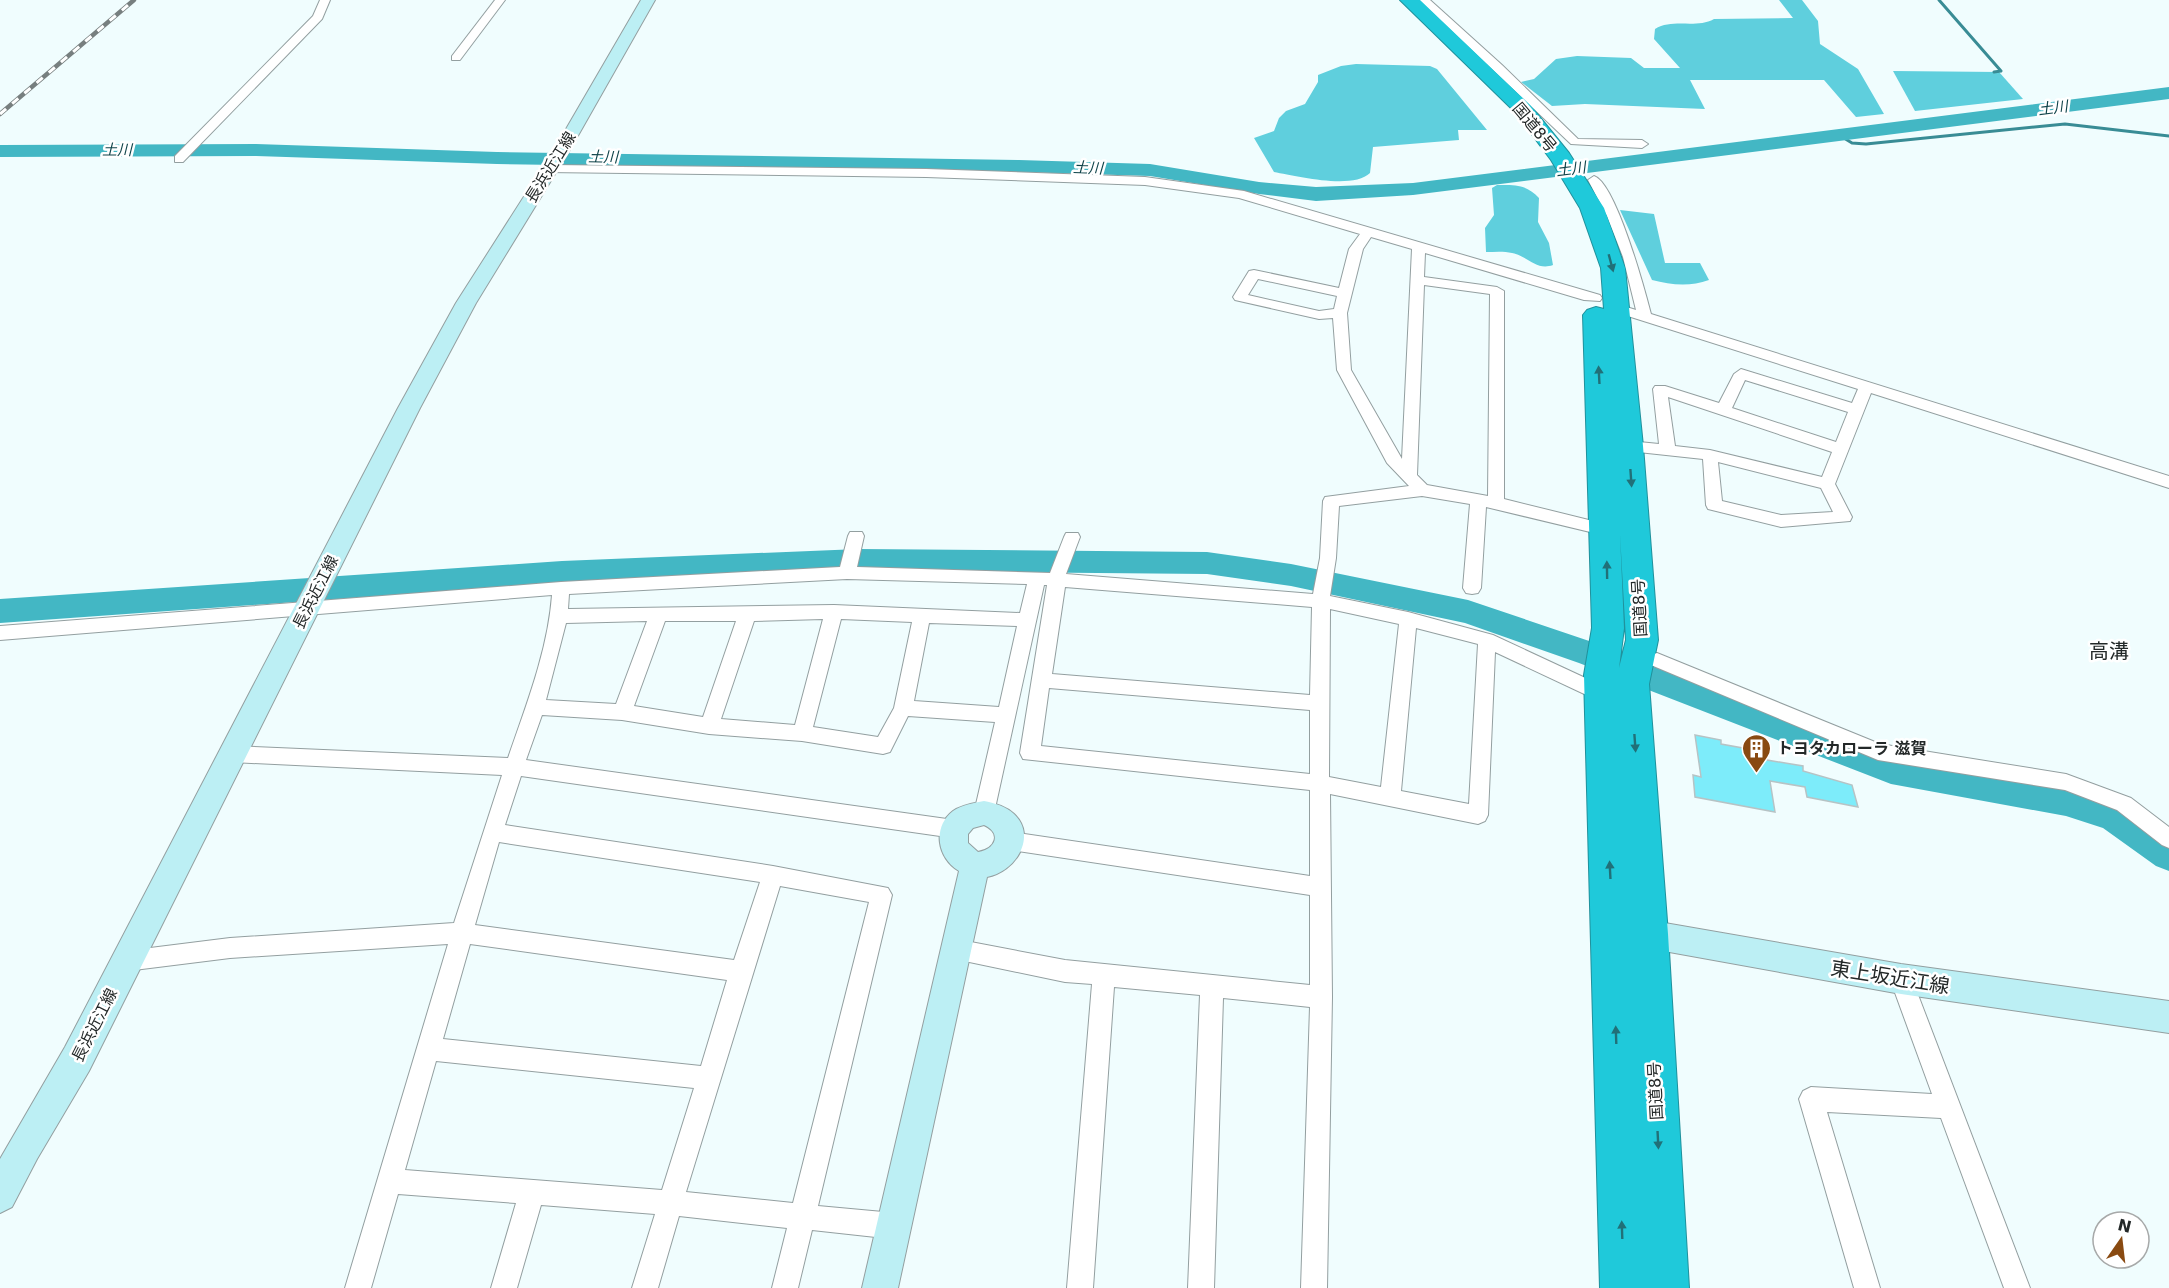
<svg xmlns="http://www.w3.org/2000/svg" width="2169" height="1288" viewBox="0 0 2169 1288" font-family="'DejaVu Sans','Noto Sans JP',sans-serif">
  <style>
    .forest { fill: #5fcfdd }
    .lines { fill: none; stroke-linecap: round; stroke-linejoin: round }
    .stream { stroke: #398c95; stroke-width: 3 }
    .river { fill: #43b7c4; fill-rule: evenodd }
    .building { fill: #7decfa; stroke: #b6c3c5; stroke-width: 1.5 }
    .street-casing { stroke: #939fa0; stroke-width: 2 }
    .secondary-casing { stroke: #939fa0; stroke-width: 2 }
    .highway-casing { stroke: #20919c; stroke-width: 2 }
    .street { fill: #fff; fill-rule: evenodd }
    .secondary { fill: #bceff4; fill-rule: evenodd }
    .highway { fill: #1fc9da; fill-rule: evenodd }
    .rail-casing { stroke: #777f7f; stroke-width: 4.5 }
    .rail { stroke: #fff; stroke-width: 3; stroke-dasharray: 8; stroke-linecap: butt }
    .oneway { fill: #217078 }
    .labels { text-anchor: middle; stroke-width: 5; stroke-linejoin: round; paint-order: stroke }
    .far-water-label { font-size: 15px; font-style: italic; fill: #10444a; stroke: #fff }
    .street-label { font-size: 16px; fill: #232828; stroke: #fff }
    .poi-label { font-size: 16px; font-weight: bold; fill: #232828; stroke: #fff; text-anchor: start }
    .quarter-label { font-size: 20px; fill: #232828; stroke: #fff }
    .near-street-label { font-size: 20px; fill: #232828; stroke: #fff }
  </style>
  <rect width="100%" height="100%" fill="#f0fdfe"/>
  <g class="forest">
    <path d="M1779 0H1802L1818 21 1820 44 1858 69 1884 114 1856 117 1824 80H1690L1705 109 1585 104 1552 106 1521 82 1534 79 1556 59 1577 56 1631 58 1644 68H1680L1654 39 1655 29C1673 18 1696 29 1714 19L1793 18Z"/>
    <path d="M1356 64 1430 66 1437 69 1487 130H1458L1459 140 1373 147 1370 173C1353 190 1296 176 1274 172L1254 138 1274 131 1279 118 1286 111 1305 104 1318 82V75L1341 66Z"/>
    <polygon points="1893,71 1999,72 2023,99 1915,111"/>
    <path d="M1497 185C1515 185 1526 184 1539 198L1538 222 1549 243 1553 265C1536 271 1528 256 1512 253 1504 251 1494 252 1486 252L1485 228 1494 215 1492 188Z"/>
    <path d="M1620 210 1654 214 1665 263H1700L1709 280C1690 287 1671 285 1652 280Z"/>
  </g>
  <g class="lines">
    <g class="stream">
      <polyline points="1939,0 2001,71 1994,72"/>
      <polyline points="1839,135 1852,143 1866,144 2065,124 2169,136"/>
    </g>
    <g class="river">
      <polygon points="2169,87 2169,99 1413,195 1316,201 1259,194 1150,176 1019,172 497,164 256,156 0,157 0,145 256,144 497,152 1019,160 1150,164 1259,182 1316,187 1413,183"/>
      <polygon points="859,549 1207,552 1291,564 1468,600 1601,645 1893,756 2066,786 2115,802 2127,806 2169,835 2169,871 2156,866 2103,828 2066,816 1891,784 1579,663 1465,623 1291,586 1207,574 859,571 562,583 0,623 0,599 562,561"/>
    </g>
  </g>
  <polygon class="building" points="1695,735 1721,740 1721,744 1765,752 1767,760 1803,766 1803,771 1852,785 1858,807 1807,797 1805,787 1770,781 1775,812 1695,797 1693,775 1701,777"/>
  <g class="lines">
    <defs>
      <g id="street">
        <polygon points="320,0 330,0 322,19 183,162 175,162 175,156 313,16"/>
        <polygon points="495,0 505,0 460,60 452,60 452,56"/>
        <polygon points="1419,0 1430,0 1502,65 1578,139 1642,140 1648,144 1642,148 1571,144"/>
        <path d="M550 165 926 169 1145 177 1244 191 1600 295 1602 298 1600 301 1584 300 1425 253 1424 277 1497 287 1504 291V499L1617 527 1619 531 1617 535 1611 537 1486 507 1481 588 1478 593 1472 594 1466 593 1463 588 1470 504 1422 496 1339 506 1336 558 1330 596 1408 612 1493 635 1609 689 1611 694 1609 699 1602 701 1595 699 1495 652 1488 815 1485 821 1478 824 1330 794 1332 997 1327 1288H1301L1310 1007 1223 998 1214 1288H1188L1200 995 1114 987 1093 1288H1067L1092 984 1065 982 955 959 947 956 944 949 947 942 955 939 1065 960 1310 985V895L1011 850 1004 847 1001 841 1004 835 1011 832 1310 876V790L1023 759 1020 753 1047 585H1044L994 813 991 819 984 822 977 819 974 813 995 722 908 716 890 752 883 754 802 741 709 734 622 720 542 715 526 760 954 820 961 823 964 829 961 835 954 838 521 776 505 825 773 866 888 888 892 895 818 1206 894 1213 903 1217 907 1226 903 1235 894 1239 812 1230 798 1288H772L787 1228 679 1216 658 1288H632L655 1214 541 1205 517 1288H491L516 1203 398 1194 371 1288H345L448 944 230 958 126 971 118 968 115 961 118 954 126 951 230 938 454 923 502 775 232 762 225 760 222 754 225 748 232 746 508 758C526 706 548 650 552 595L0 640V626L561 582 840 567 848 536 850 532H862L864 536 857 567 1050 573 1064 537 1066 533H1078L1080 537 1066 574 1313 594 1320 558 1323 501 1325 497 1409 486 1387 463 1337 370 1333 318 1319 319 1235 300 1233 297 1249 271 1254 270 1339 288 1349 249 1360 234 1239 198 1145 185 926 177 546 172V166ZM1371 237 1412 249 1402 459 1351 370 1347 313 1363 249ZM1258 279 1337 296 1334 309 1319 311 1248 295ZM1424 285 1490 294 1488 496 1427 485 1417 475ZM847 579 1027 584 1020 613 834 605 568 609 569 594ZM1065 587 1312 607 1310 695 1052 674ZM1330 609 1399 624 1381 787 1329 777ZM823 619 795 725 721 719 754 621ZM841 619 912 622 894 708 878 737 813 727ZM647 621 616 704 546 700 566 623ZM665 621H736L703 717 634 706ZM929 623 1017 626 999 707 914 701ZM1416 628 1478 644 1469 804 1401 791ZM1049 688 1310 710V774L1041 746ZM499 842 760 882 734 960 475 925ZM780 886 869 902 793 1203 686 1192ZM470 944 727 980 701 1066 443 1039ZM436 1061 694 1088 662 1190 405 1170Z"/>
        <path d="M1594 176C1616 183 1645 291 1651 314L2169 476V488L1871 393 1835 484 1852 517 1850 521 1781 527 1708 509 1706 505 1703 459 1629 451 1621 446 1629 441 1659 444 1653 389 1655 386H1665L1719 403 1734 374 1741 369 1852 403 1858 389 1612 311 1610 308 1617 304 1636 310 1623 257 1607 216 1588 180ZM1745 380 1848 412 1836 442 1732 408ZM1668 397 1832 452 1822 477 1710 450 1675 446ZM1718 462 1821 488 1833 512 1781 515 1722 501Z"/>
        <polygon points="1657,653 1880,744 2066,774 2131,798 2169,827 2169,848 2162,845 2117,810 2065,790 1878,760 1651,665 1648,660 1651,655"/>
        <polygon points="1901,968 1909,972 1912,979 2030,1288 2004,1288 1941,1118 1827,1112 1880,1288 1854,1288 1799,1099 1803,1091 1811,1087 1932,1094 1890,979 1893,972"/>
      </g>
      <g id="secondary">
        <polygon points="641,0 655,0 571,148 476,303 420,408 89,1071 37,1159 12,1207 0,1213 0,1159 65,1047 398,408 456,303 555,148"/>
        <path d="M984 801C994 803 1006 806 1014 814 1038 837 1015 872 987 877L898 1288H862L959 871C937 858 932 827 953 811 961 805 974 803 984 801ZM984 825C1002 833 996 849 978 852L968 843V834L973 828Z"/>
        <polygon points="1636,918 1901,964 2169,1001 2169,1033 1901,994 1636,946 1625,942 1621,932 1625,922"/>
      </g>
      <path id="highway" d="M1400 0H1420L1530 105 1569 153 1604 208 1625 268 1643 446 1658 640 1649 684 1668 934 1689 1288H1600L1584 675 1592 628 1583 315 1587 310 1596 307 1604 309 1601 268 1580 208 1551 160 1516 113ZM1620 534 1626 640 1619 668 1624 628Z"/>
    </defs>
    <use href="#street" class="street-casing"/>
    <use href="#secondary" class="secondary-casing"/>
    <use href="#highway" class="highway-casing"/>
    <use href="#street" class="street"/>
    <use href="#secondary" class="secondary"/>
    <use href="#highway" class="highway"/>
    <defs>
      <polyline id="rail" points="0,114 134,0"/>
    </defs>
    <use href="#rail" class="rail-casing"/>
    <use href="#rail" class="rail"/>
  </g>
  <defs><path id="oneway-solid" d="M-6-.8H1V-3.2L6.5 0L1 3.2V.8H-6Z" transform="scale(1.5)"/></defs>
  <g class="oneway">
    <use href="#oneway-solid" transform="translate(1611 263) rotate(75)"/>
    <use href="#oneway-solid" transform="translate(1599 375) rotate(-93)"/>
    <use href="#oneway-solid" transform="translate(1631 478) rotate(86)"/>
    <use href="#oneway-solid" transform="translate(1607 570) rotate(-91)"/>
    <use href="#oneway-solid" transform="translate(1635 743) rotate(86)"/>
    <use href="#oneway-solid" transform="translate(1610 870) rotate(-93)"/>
    <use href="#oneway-solid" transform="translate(1616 1035) rotate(-92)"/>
    <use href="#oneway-solid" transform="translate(1658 1140) rotate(87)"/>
    <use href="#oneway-solid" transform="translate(1622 1230) rotate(-92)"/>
  </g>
  <defs>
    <symbol id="building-pin" viewBox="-11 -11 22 30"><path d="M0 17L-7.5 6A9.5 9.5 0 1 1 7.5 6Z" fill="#894a11" stroke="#fff"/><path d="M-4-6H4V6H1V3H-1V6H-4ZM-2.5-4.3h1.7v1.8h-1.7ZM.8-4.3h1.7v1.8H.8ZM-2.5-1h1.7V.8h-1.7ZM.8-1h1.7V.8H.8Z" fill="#fff"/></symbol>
  </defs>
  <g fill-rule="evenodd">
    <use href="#building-pin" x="1740" y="732" width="33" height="45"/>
  </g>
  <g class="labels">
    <g class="far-water-label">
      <text transform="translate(2053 108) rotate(-7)" y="5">土川</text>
      <text x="117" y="155">土川</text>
      <text transform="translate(603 157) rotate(1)" y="5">土川</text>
      <text transform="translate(1088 168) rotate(2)" y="5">土川</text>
      <text transform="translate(1571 169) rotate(-7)" y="5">土川</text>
    </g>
    <g class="street-label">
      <text transform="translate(1535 127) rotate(50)" y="6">国道8号</text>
      <text transform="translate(550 167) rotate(-58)" y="6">長浜近江線</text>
      <text transform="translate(315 592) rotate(-63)" y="6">長浜近江線</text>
      <text transform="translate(1639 608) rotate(-93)" y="6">国道8号</text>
      <text transform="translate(94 1025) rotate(-63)" y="6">長浜近江線</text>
      <text transform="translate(1655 1091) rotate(-93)" y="6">国道8号</text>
    </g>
    <g class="poi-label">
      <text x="1777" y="754">トヨタカローラ 滋賀</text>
    </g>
    <g class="quarter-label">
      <text x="2109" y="658">高溝</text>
    </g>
    <g class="near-street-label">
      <text transform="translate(1890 977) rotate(9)" y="7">東上坂近江線</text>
    </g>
  </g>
  <g transform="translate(2121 1240) rotate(14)"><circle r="28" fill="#ffffff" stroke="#a7a9a9" stroke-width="1.5"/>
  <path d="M0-4.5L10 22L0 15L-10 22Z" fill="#894a11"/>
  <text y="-9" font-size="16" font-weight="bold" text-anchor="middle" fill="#232828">N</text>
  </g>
</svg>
